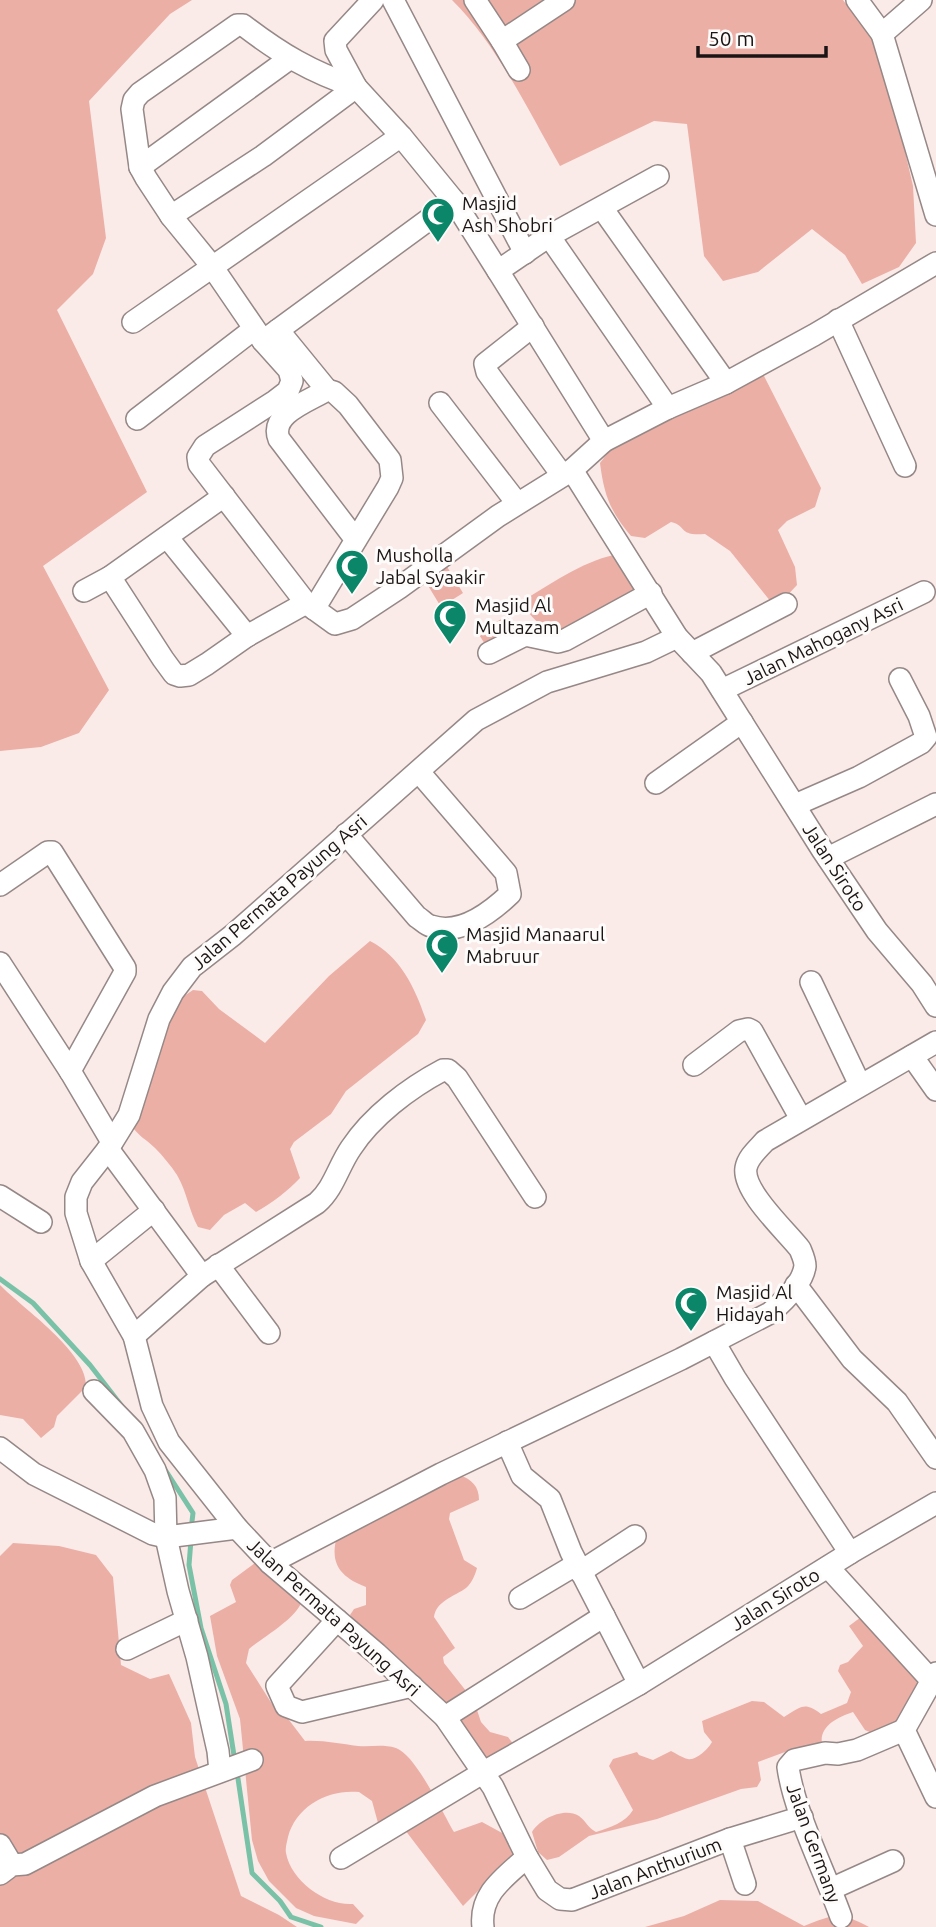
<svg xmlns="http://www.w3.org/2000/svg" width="936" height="1927" viewBox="0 0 936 1927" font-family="Ubuntu,sans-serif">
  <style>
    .green { fill: #ecafa6 }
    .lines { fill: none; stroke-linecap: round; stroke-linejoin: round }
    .stream { stroke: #79c2a8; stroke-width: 5 }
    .minor-casing { stroke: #958886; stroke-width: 24 }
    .minor { stroke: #fff; stroke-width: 21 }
    .labels { text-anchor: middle; stroke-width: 6; stroke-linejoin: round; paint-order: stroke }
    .poi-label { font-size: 19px; fill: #1a1514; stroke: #fefbfb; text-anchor: start }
    .street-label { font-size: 19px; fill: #1a1514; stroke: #fefbfb }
  </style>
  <rect width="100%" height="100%" fill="#faebe9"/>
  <g class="green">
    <polygon points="0,0 192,0 170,14 89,101 106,238 93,274 57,310 147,492 43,566 109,690 79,733 41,747 0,751"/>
    <path d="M452 0H843L882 52 913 186 916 243 899 267 862 284 845 255 812 229 758 272 723 281 704 256 687 124 654 121 560 166C529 112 496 43 452 0Z"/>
    <path d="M763 374 821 488 815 507 787 521 778 530 795 567 797 585 783 600 771 602 730 551 705 534C677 536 688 526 671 522L645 538 631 536C610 511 604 495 600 463L616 442Z"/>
    <path d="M614 555 635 588 630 594 559 634C540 628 532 617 520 602 550 585 581 562 614 555Z"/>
    <polygon points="446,565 463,593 441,607 424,579"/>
    <polygon points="508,615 518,632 488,649 478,633"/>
    <path d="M370 941C401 957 415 988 426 1020L418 1034 346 1091 331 1114 294 1142 290 1149 300 1178C288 1191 272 1203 256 1212L245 1203 224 1215 210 1230 198 1227C189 1211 187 1192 177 1175 171 1166 163 1156 155 1148 147 1140 138 1136 131 1125L171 1013 184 996 193 990 202 991 219 1009 265 1043 329 976Z"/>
    <path d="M0 1285C23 1309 88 1352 86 1387L57 1416 54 1427 41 1438 23 1419 0 1415Z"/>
    <path d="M460 1475C472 1480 479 1486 479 1500L450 1513 449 1519 464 1560 477 1568C475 1575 472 1583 466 1588 455 1596 436 1601 434 1617L455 1648 443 1657 444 1663 474 1701 481 1722 490 1732 508 1737 514 1745 491 1758 479 1756 358 1627 350 1615 354 1609 366 1605V1587C343 1578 330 1566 336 1540Z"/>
    <polygon points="13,1543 59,1546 96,1555 113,1577 121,1665 150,1679 169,1674 191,1723 195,1757 241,1896 279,1915 297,1927 0,1927 0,1556"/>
    <path d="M255 1563 277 1576 302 1601C296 1619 263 1637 249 1649L246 1663 272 1704 289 1720 305 1741C324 1740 340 1744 358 1746 372 1747 382 1744 396 1748 416 1755 442 1812 454 1832L482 1822 504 1834 517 1857 494 1875 463 1906 402 1826 386 1829 378 1823 372 1801 359 1792C328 1789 296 1806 288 1837 287 1842 285 1848 286 1853 291 1881 326 1906 353 1904L364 1916 356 1924 314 1916 296 1908 269 1881 258 1861 252 1840 240 1719 217 1656 210 1616 236 1602 230 1585 232 1580Z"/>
    <path d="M865 1614 917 1679 920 1688 896 1724 874 1734 865 1730 853 1712C838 1717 819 1726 822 1744L785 1752 758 1762 761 1780 757 1787 741 1789 657 1819 589 1836 559 1857 547 1860 538 1852 532 1832C540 1819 564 1807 579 1816 586 1821 588 1828 596 1832 611 1827 625 1823 633 1810L609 1766 613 1759 637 1752 639 1755 653 1760 671 1751C676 1753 682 1758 688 1759 696 1761 709 1748 712 1742L704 1732 702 1721 752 1701 764 1702 784 1717C801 1707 804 1701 821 1714L847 1703 851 1692 838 1671 840 1665 848 1662 863 1646 849 1626Z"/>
    <path d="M720 1900 758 1901 804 1926C835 1914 839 1911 869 1927H645L684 1916Z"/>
  </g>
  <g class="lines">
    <g class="stream">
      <polyline points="0,1279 33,1303 90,1365 121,1405"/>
      <polyline points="164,1468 193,1513 191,1530"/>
      <polyline points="191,1540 189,1565 201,1628 226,1704 235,1762"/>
      <polyline points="237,1772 252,1873 280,1901 291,1917 321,1927"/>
    </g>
    <defs>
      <g id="minor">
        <polyline points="373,0 335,41 336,50 356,87 401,136 454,201 498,271 549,236 658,176"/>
        <polyline points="393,0 525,253"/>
        <polyline points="475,0 502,41 564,0"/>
        <polyline points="857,0 882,34 936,215"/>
        <polyline points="882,34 921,0"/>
        <polyline points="502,41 519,70"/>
        <path d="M356 87C311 72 281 54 243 25H237L140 93 134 100 132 109 140 167 146 178 171 216 211 265 263 341 289 370 292 381 288 391 275 401 205 446 198 457 199 464 306 603 335 624 352 619 399 588 498 516 572 470 604 441 668 408 726 383 814 335 936 263"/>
        <polyline points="140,167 289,59"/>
        <polyline points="602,208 726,383"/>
        <polyline points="171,216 263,156 356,87"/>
        <polyline points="549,236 668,408"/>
        <polyline points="498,271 604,441"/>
        <polyline points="838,320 905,466"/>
        <polyline points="133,322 401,136"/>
        <polyline points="533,326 485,364 487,372 562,475"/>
        <polyline points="278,330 327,390"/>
        <polyline points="263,341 454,201"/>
        <polyline points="440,403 517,503"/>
        <polyline points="137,419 254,329"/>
        <polyline points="572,470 677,637 711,673 823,851 877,931 922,984 936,1006"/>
        <polyline points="167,537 247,636"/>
        <polyline points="110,577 163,659 174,674 180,676 189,675 207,664 247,636 306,603"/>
        <polyline points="84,591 110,577 224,496"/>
        <path d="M314 609 388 487 392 478 390 460 348 405 334 392 327 390C309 401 269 414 279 439L356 540"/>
        <polyline points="677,637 646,652 547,682 476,720 233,935 192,967 173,992 159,1019 129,1115 108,1149 82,1182 76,1197 76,1213 91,1261 134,1336 152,1406 169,1442 237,1528 270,1563 377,1654 445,1717 493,1787 527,1857 547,1890 560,1899 572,1900 730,1839 802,1817"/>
        <polyline points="489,653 525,635 558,642 565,640 651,593"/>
        <polyline points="692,653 786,604"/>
        <polyline points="722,690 924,592"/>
        <polyline points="656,783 742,722"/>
        <polyline points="795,805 859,777 921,743 926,737 919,716 900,679"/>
        <path d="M346 834 417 917C421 919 426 925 431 926 460 936 490 913 510 894L506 873 419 772"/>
        <polyline points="828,858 936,804"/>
        <polyline points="0,885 48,852 52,852 125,968 125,972 70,1071"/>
        <polyline points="0,963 70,1071 112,1142"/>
        <polyline points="811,982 860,1085"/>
        <polyline points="912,1056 936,1090"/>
        <polyline points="694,1065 739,1031 748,1029 752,1031 801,1119"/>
        <polyline points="108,1149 202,1276"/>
        <polyline points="0,1196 41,1222"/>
        <polyline points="91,1261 154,1210"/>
        <polyline points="218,1265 269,1333"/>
        <polyline points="796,1285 852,1359 897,1402 936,1458"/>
        <path d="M134 1336 202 1276 317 1203C334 1188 338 1167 351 1148 372 1116 409 1088 443 1070H448L457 1078 535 1197"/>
        <polyline points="94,1391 133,1431 155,1470 165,1498 166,1537 178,1591 197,1657 218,1751 220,1771"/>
        <polyline points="507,1442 522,1476 550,1499 571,1552 639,1684"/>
        <polyline points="0,1448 34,1474 153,1534 166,1537 237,1528"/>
        <polyline points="850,1553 936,1503"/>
        <path d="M270 1563 441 1474 681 1359 770 1313C783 1302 803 1283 805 1266 805 1260 802 1254 800 1249 786 1231 742 1191 746 1168 748 1157 758 1149 765 1141L936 1042"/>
        <polyline points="828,1567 931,1680"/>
        <polyline points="580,1572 635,1536"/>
        <polyline points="520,1598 577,1564"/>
        <polyline points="337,1620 277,1686 286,1706 302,1712 412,1686"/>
        <polyline points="127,1649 187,1620"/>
        <polyline points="936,1673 904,1730 936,1797"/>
        <polyline points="445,1717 604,1616"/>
        <polyline points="730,1839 745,1884"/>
        <polyline points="0,1845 12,1865"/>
        <polyline points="341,1858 484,1772 639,1684 850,1553 735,1378 714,1342"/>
        <polyline points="0,1874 12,1865 25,1864 155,1796 252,1760"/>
        <polyline points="831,1889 893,1861"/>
        <path d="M841 1917C825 1872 794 1812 788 1767L794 1760 825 1753 838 1754 857 1750 904 1730"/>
        <path d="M483 1927C479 1894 504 1878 527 1857"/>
      </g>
    </defs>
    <use href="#minor" class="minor-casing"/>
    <use href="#minor" class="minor"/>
  </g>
  <defs>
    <symbol id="mosque-pin" viewBox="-11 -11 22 30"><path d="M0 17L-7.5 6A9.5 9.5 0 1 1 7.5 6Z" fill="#0c8668" stroke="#fefbfb"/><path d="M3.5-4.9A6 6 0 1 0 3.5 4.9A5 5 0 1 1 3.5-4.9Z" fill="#fff"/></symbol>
  </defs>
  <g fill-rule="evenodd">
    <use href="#mosque-pin" x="419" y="195" width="38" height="52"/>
    <use href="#mosque-pin" x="333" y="547" width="38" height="52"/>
    <use href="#mosque-pin" x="431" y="597" width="38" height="52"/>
    <use href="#mosque-pin" x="423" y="926" width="38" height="52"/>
    <use href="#mosque-pin" x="672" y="1284" width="38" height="52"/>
  </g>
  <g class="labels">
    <g class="poi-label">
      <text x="462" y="210">Masjid<tspan x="462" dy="22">Ash Shobri</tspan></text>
      <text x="376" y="562">Musholla<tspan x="376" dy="22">Jabal Syaakir</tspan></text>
      <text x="475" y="612">Masjid Al<tspan x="475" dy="22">Multazam</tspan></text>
      <text x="466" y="941">Masjid Manaarul<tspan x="466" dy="22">Mabruur</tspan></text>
      <text x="716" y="1299">Masjid Al<tspan x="716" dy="22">Hidayah</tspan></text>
    </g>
    <g class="street-label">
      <text transform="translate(823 641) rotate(-26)" y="7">Jalan Mahogany Asri</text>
      <text transform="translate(835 867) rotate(57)" y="7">Jalan Siroto</text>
      <text transform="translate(279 892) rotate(-41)" y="7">Jalan Permata Payung Asri</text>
      <text transform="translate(775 1599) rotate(-32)" y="7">Jalan Siroto</text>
      <text transform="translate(334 1617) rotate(42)" y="7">Jalan Permata Payung Asri</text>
      <text transform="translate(814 1843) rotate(70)" y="7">Jalan Germany</text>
      <text transform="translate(655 1868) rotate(-21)" y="7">Jalan Anthurium</text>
    </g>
  </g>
  <path d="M698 46v10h128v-10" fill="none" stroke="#1a1514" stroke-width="3.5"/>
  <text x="708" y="46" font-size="21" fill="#1a1514" stroke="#fefbfb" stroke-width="5" paint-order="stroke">50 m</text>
</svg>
